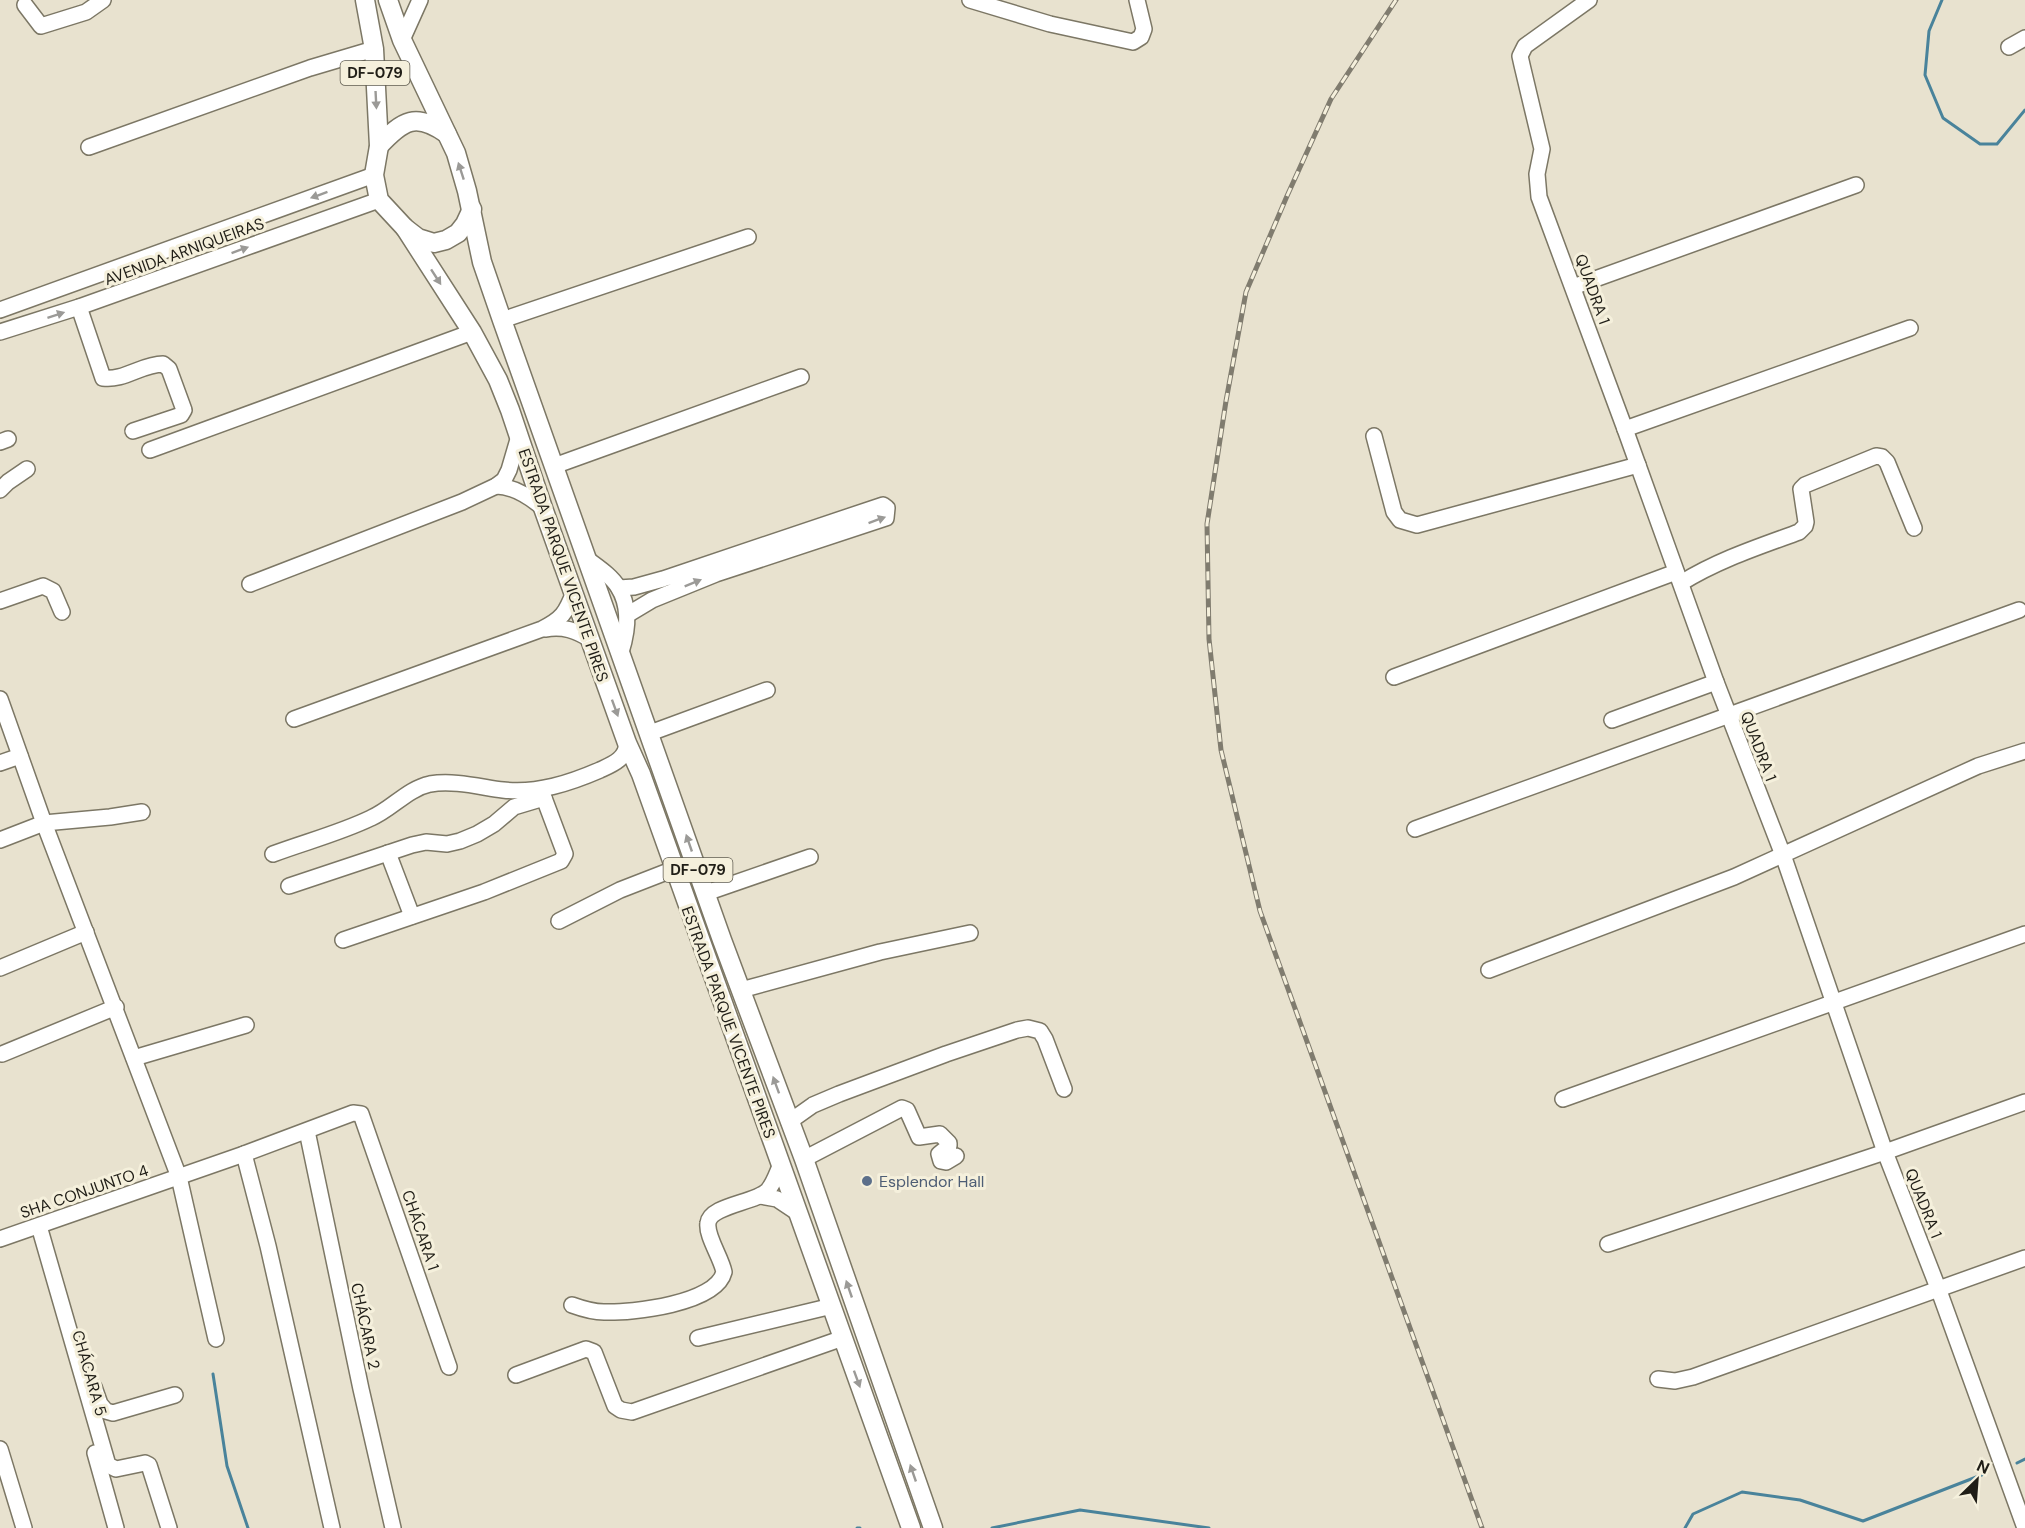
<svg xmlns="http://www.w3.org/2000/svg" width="2025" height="1528" viewBox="0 0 2025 1528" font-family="'DM Sans',sans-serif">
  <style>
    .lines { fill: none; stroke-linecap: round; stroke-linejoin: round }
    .stream { stroke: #49839b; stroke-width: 3 }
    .minor-casing { stroke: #7c7765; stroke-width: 18 }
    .major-casing { stroke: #7c7765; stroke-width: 21 }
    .minor { stroke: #fff; stroke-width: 15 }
    .major { stroke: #fff; stroke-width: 18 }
    .rail-casing { stroke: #807c6f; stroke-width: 5 }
    .rail { stroke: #f5f0dc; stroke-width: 3; stroke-dasharray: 9; stroke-linecap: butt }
    .oneway { fill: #9b9a97 }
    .service-dot { fill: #5c6f8a; stroke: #f5f0dc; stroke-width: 2 }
    .labels { text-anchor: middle; stroke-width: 6; stroke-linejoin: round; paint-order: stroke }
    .shield { fill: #f5f0dc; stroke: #605d52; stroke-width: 1.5 }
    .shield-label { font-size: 15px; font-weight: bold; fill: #201e17 }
    .street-label { font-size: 16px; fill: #201e17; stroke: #f5f0dc }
    .service-label { font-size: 16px; fill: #4e5e75; stroke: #f5f0dc; text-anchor: start }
  </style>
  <rect width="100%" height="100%" fill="#e8e2cf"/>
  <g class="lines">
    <g class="stream">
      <polyline points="1942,0 1929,31 1925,75 1943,118 1980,144 1997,144 2025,110"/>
      <polyline points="213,1374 227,1466 248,1528"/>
      <polyline points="2017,1463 2025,1459"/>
      <polyline points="857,1528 860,1528"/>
      <polyline points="992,1528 1080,1510 1209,1528"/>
      <polyline points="1685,1528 1693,1514 1742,1492 1800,1500 1863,1521 1984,1474"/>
    </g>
    <defs>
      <g id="minor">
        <polyline points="970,0 1050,24 1133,42 1141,37 1144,29 1137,0"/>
        <polyline points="1589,0 1525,46 1520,56 1522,65 1542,149 1537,174 1539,197 1625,429 1716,682 1783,855 1885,1152 1938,1288 2025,1528"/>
        <polyline points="25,5 41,26 86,12 103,0"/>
        <polyline points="402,40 420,0"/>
        <polyline points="2009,47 2025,38"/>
        <polyline points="89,147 310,68 374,49"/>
        <polyline points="1573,287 1856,185"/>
        <path d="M79 307 103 378C124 381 142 364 163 364L169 369 184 410 181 415 133 431"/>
        <polyline points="0,310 374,175"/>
        <polyline points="502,320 748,237"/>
        <polyline points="0,332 79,307 379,200"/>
        <polyline points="1625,429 1910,328"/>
        <polyline points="1374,436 1394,512 1400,520 1417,525 1638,465"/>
        <polyline points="0,442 8,439"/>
        <polyline points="150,450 472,332"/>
        <polyline points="554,466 801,377"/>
        <path d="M496 486C514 486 530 497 543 508"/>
        <polyline points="0,490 8,482 27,469"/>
        <path d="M586 558C596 566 611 575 618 587 631 607 628 630 621 652"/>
        <path d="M1681 583C1718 560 1758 547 1799 532L1805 526 1806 522 1801 489 1805 485 1876 456 1882 457 1887 462 1914 528"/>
        <polyline points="250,584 462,502 496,486 504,480 509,470 519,436"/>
        <polyline points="619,588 634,587 663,579 883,505 887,508 886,518 716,574 652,600 627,615"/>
        <polyline points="0,601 43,586 53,591 62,612"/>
        <path d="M545 629C563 626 576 630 591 640"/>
        <polyline points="1394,677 1676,572"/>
        <polyline points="0,699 44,823 179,1177 216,1339"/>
        <path d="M294 719 542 629C562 619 566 613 574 592"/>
        <polyline points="1612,720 1716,682"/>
        <polyline points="650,733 767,690"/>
        <polyline points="0,763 20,756"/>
        <polyline points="1415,829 2019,610"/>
        <polyline points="0,840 44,823 110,817 142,812"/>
        <polyline points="388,853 412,916"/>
        <path d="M273 854C305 842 340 833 371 818 392 809 407 789 430 784 454 780 480 787 503 790 537 794 570 783 600 770 613 764 626 759 627 743"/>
        <polyline points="289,886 412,845 426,842 447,844 460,841 477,834 494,824 514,807 544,798"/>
        <polyline points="706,893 810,857"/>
        <polyline points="559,921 620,890 674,869"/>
        <polyline points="343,940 484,892 561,861 565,854 541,790"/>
        <polyline points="0,968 86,932"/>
        <polyline points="1489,970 1734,877 1978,766 2025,751"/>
        <polyline points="741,990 880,952 970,933"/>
        <polyline points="2,1054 116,1007"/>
        <polyline points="134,1058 246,1025"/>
        <polyline points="1563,1099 2025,934"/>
        <polyline points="789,1122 813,1105 839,1094 946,1054 1017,1030 1028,1028 1040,1031 1045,1039 1064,1089"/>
        <polyline points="307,1131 361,1389 393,1528"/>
        <polyline points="244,1154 268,1246 332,1528"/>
        <polyline points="804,1159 902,1108 907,1110 919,1137 940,1134 949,1143 949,1146 939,1154 941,1161 946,1162 956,1156"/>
        <polyline points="760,1196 777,1199 795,1211"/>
        <polyline points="39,1226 108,1465 116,1469 145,1463 149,1465 169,1528"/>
        <polyline points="0,1239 244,1154 353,1113 361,1114 449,1367"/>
        <polyline points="1608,1244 1885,1152 2025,1102"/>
        <path d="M572 1305C583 1309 592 1312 604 1312 632 1313 716 1304 724 1272 721 1257 706 1236 708 1223 710 1205 756 1203 768 1190 774 1183 777 1173 781 1164"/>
        <polyline points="698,1338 832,1306"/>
        <polyline points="516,1375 586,1349 594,1352 615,1406 621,1410 632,1412 843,1338"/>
        <polyline points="1658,1379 1675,1381 1693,1377 2025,1258"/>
        <polyline points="94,1387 100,1404 106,1411 113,1413 175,1395"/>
        <polyline points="0,1449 24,1528"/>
        <polyline points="95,1453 116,1528"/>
      </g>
      <g id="major">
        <polyline points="365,0 374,49 379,146 374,175 379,200 405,228 418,238 434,243 446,240 458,233 465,224 472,209"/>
        <polyline points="388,0 402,40 456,153 467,191 482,262 502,320 722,940 804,1159 933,1528"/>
        <path d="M379 146C403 120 416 112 447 134"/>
        <polyline points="405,228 472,332 498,380 510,410 543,508 627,743 641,774 911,1528"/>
      </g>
    </defs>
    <use href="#minor" class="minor-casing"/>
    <use href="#major" class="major-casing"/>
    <use href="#minor" class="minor"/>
    <use href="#major" class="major"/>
    <defs>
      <polyline id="rail" points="1396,0 1331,99 1287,196 1246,292 1226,401 1207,524 1209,639 1221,750 1260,911 1482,1528"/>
    </defs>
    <use href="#rail" class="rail-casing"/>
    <use href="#rail" class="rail"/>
  </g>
  <defs><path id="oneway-solid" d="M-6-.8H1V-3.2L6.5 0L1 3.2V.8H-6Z" transform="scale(1.5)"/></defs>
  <g class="oneway">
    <use href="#oneway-solid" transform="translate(376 100) rotate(87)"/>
    <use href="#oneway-solid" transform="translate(461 171) rotate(-108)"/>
    <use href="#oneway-solid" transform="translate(319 195) rotate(160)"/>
    <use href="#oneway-solid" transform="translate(240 250) rotate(-20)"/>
    <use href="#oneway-solid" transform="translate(436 277) rotate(57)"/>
    <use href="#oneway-solid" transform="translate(56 315) rotate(-18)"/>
    <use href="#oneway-solid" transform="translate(877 520) rotate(-20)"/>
    <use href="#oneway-solid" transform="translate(693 583) rotate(-22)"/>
    <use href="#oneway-solid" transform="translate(615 708) rotate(70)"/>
    <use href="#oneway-solid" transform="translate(689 843) rotate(-109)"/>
    <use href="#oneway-solid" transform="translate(776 1085) rotate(-110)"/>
    <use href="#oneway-solid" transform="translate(849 1289) rotate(-109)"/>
    <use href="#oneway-solid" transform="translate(857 1379) rotate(70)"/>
    <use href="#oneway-solid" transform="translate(913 1473) rotate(-109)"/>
  </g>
  <circle class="service-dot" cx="867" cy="1181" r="6"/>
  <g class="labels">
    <g class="shield">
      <rect x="340.5" y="61" width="69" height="24" rx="4.5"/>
      <rect x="663.5" y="858" width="69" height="24" rx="4.5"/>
    </g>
    <g class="shield-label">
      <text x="375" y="78">DF-079</text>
      <text x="698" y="875">DF-079</text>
    </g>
    <g class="street-label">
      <text transform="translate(184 251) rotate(-20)" y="6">AVENIDA ARNIQUEIRAS</text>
      <text transform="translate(1593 289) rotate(70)" y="6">QUADRA 1</text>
      <text transform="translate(564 565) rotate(71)" y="6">ESTRADA PARQUE VICENTE PIRES</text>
      <text transform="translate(1759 746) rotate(69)" y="6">QUADRA 1</text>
      <text transform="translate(729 1022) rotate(70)" y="6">ESTRADA PARQUE VICENTE PIRES</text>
      <text transform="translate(84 1191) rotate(-19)" y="6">SHA CONJUNTO 4</text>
      <text transform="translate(1924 1203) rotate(68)" y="6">QUADRA 1</text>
      <text transform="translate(421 1230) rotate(71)" y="6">CHÁCARA 1</text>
      <text transform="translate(366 1326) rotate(78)" y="6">CHÁCARA 2</text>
      <text transform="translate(90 1373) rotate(74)" y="6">CHÁCARA 5</text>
    </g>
    <g class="service-label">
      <text x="879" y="1187">Esplendor Hall</text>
    </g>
  </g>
  <g transform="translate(1977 1480) rotate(25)" stroke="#f5f0dc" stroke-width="4.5" paint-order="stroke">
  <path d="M0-4.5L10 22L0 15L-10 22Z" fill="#201e17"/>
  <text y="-9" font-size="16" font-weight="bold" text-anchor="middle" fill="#201e17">N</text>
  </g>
</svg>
